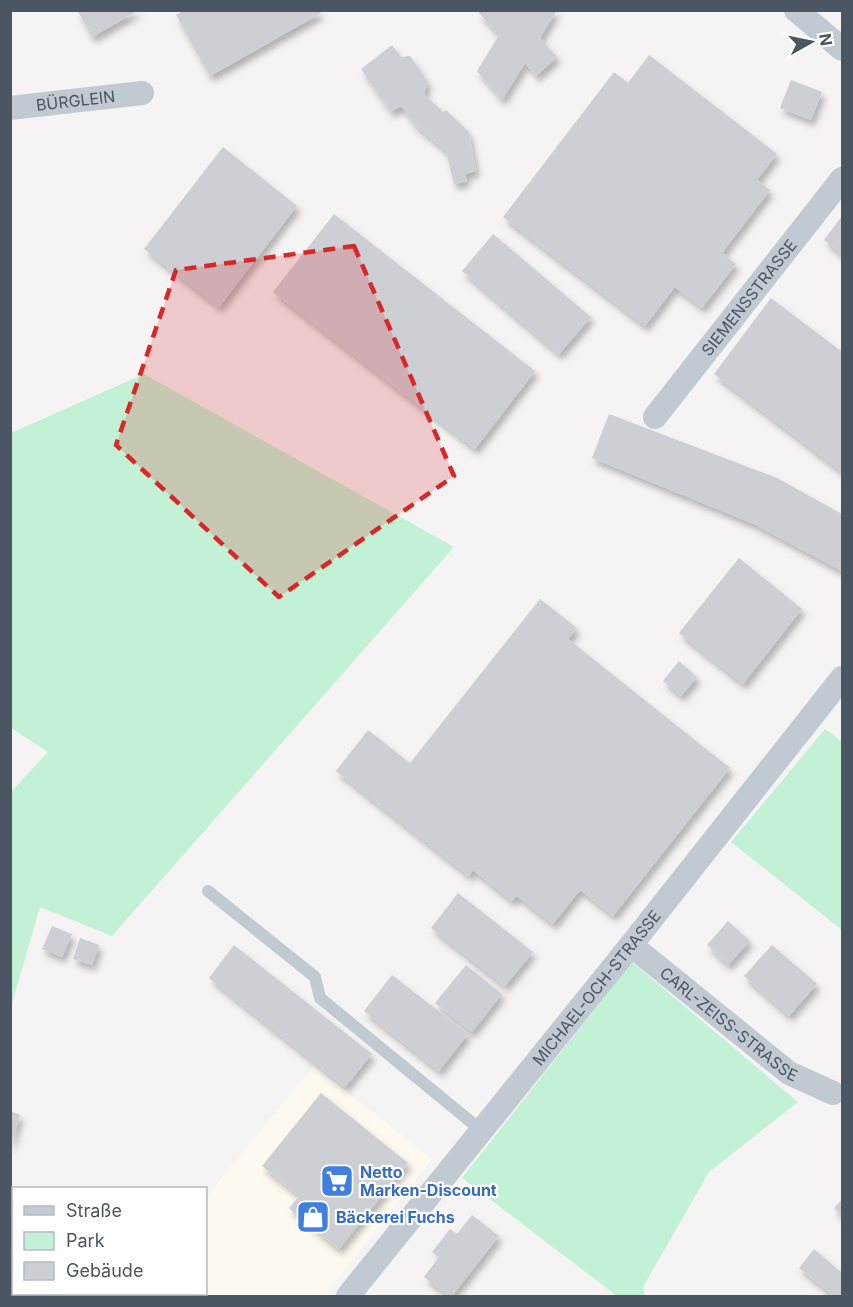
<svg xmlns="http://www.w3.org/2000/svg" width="853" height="1307" viewBox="0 0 853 1307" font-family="Inter,sans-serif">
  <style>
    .commercial { fill: #fdf9ef }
    .green { fill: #c3f1d5 }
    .building { fill: #cdcfd5; filter: url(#shadow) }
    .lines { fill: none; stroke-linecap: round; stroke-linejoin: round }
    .lane { stroke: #c1cad2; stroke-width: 12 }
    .street { stroke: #c1cad2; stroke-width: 24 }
    .secondary { stroke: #c1cbd6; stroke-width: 33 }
    .marked { fill: #d62828; fill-opacity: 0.2; stroke: #d62828; stroke-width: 4.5; stroke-dasharray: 12 8; stroke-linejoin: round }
    .labels { text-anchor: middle; stroke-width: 4.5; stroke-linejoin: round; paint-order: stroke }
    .street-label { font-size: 16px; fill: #4a5661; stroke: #fff }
    .shop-label { font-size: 16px; font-weight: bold; fill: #366cbe; stroke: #fff; text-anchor: start }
  </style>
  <defs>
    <filter id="shadow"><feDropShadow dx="3.5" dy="6" stdDeviation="3" flood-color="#0004"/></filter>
  </defs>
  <rect width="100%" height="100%" fill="#f5f3f3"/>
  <polygon class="commercial" points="314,1066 432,1159 324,1296 123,1296 125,1294 206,1294 206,1197"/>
  <g class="green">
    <polygon points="144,374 454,547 112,936 40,907 11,1007 11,792 48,752 11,728 11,433"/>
    <polygon points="825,729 842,742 842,930 731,842"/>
    <polygon points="632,962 798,1102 709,1172 643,1287 645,1296 617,1296 462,1178"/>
  </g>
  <g class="building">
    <polygon points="77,10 139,10 92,37"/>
    <polygon points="184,10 319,10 321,13 210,76 176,15"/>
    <polygon points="481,10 557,10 540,38 557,57 536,76 525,63 502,100 477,71 499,35 479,13"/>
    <polygon points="392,45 401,57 410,56 428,82 424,94 443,112 446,110 469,132 476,171 465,174 467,181 454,184 446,151 416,126 401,106 391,112 361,69"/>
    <polygon points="649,55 777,154 757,180 770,190 722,253 736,264 702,308 675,287 645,326 503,217 614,72 628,83"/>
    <polygon points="791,80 822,92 811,120 780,108"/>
    <polygon points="223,147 297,206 219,307 144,249"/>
    <polygon points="334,214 535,371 475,449 273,292"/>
    <polygon points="842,216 842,255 824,240"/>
    <polygon points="493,234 591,317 559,354 462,271"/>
    <polygon points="771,298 842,352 842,472 714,374"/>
    <polygon points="609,414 777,478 842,514 842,571 754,524 592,458"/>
    <polygon points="739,558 802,609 743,684 679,633"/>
    <polygon points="540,599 577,628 568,639 730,768 613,916 580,890 553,924 517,896 512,901 473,870 469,876 336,771 368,730 410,763"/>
    <polygon points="679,661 697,677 681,696 663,681"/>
    <polygon points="458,893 533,952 505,986 431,928"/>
    <polygon points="728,921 750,941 728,965 707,945"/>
    <polygon points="52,926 72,934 62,957 42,949"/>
    <polygon points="80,938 99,945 92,965 73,959"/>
    <polygon points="234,945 372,1054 345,1087 209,978"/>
    <polygon points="772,945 817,984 789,1016 744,976"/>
    <polygon points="466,965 502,994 472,1032 435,1003"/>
    <polygon points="392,975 468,1034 439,1071 364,1011"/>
    <polygon points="321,1093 408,1163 339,1249 289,1208 299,1196 262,1166"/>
    <polygon points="10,1111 20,1115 11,1146 10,1145"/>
    <polygon points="842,1199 842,1216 834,1208"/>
    <polygon points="472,1215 499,1236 452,1296 449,1296 424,1277 439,1257 432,1252 450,1229 457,1234"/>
    <polygon points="814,1249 842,1273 842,1296 834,1296 799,1268"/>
    <polygon points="21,1294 48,1294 53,1296 19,1296"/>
  </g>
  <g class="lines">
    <polyline class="lane" points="208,891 315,977 320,998 482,1131"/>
    <g class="street">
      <polyline points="796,10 842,49"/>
      <path id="s1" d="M10 108 142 93"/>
      <path id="s2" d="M655 417 842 179"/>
      <path id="s3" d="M631 945 789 1073 833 1093"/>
      <path id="s4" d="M348 1296 631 945 842 678"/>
    </g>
    <g class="secondary">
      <polyline points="10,1244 14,1246"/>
      <polyline points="85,1294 89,1296"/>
    </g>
  </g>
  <path class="marked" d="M354 246 454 476 279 597 116 445 176 270Z"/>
  <defs>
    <symbol id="supermarket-square" viewBox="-11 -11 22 22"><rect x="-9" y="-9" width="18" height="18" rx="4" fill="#3f7fe0" stroke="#fff"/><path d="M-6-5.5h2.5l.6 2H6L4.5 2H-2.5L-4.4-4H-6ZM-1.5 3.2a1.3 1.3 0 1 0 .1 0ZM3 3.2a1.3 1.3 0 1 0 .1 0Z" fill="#fff"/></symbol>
    <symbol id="shop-square" viewBox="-11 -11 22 22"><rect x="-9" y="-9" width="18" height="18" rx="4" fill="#3f7fe0" stroke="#fff"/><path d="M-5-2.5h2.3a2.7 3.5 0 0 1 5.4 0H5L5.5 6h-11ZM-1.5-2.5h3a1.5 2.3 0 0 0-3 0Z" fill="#fff"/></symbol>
  </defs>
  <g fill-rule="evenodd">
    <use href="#supermarket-square" x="318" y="1162" width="38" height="38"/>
    <use href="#shop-square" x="294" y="1198" width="38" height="38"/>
  </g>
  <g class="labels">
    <g class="street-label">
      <text dy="6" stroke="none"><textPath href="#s1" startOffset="66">BÜRGLEIN</textPath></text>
      <text dy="6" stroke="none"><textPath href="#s2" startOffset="152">SIEMENSSTRASSE</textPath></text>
      <text dy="6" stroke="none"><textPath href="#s4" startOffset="396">MICHAEL-OCH-STRASSE</textPath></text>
      <text dy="6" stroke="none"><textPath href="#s3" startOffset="126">CARL-ZEISS-STRASSE</textPath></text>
    </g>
    <g class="shop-label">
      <text x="360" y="1178">Netto<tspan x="360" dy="18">Marken-Discount</tspan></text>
      <text x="336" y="1223">Bäckerei Fuchs</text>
    </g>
  </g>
  <rect width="853" height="1307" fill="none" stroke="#4a5661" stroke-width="24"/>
  <rect x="12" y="1187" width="195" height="108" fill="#ffffff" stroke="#b7bbc0" stroke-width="1.5"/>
  <rect x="24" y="1206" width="30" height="9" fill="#c1cbd6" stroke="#b7bbc0" stroke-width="1.5"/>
  <text x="66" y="1217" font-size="18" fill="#4a5661">Straße</text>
  <rect x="24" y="1232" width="30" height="18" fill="#c3f1d5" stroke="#b7bbc0" stroke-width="1.5"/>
  <text x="66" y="1247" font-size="18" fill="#4a5661">Park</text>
  <rect x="24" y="1262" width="30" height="18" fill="#cdcfd5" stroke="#b7bbc0" stroke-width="1.5"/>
  <text x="66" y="1277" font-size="18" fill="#4a5661">Gebäude</text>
  <g transform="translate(811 42) rotate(81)" stroke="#ffffff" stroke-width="4.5" paint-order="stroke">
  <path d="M0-4.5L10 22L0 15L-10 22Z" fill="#4a5661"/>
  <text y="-9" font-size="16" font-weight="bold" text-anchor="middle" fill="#4a5661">N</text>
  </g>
</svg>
